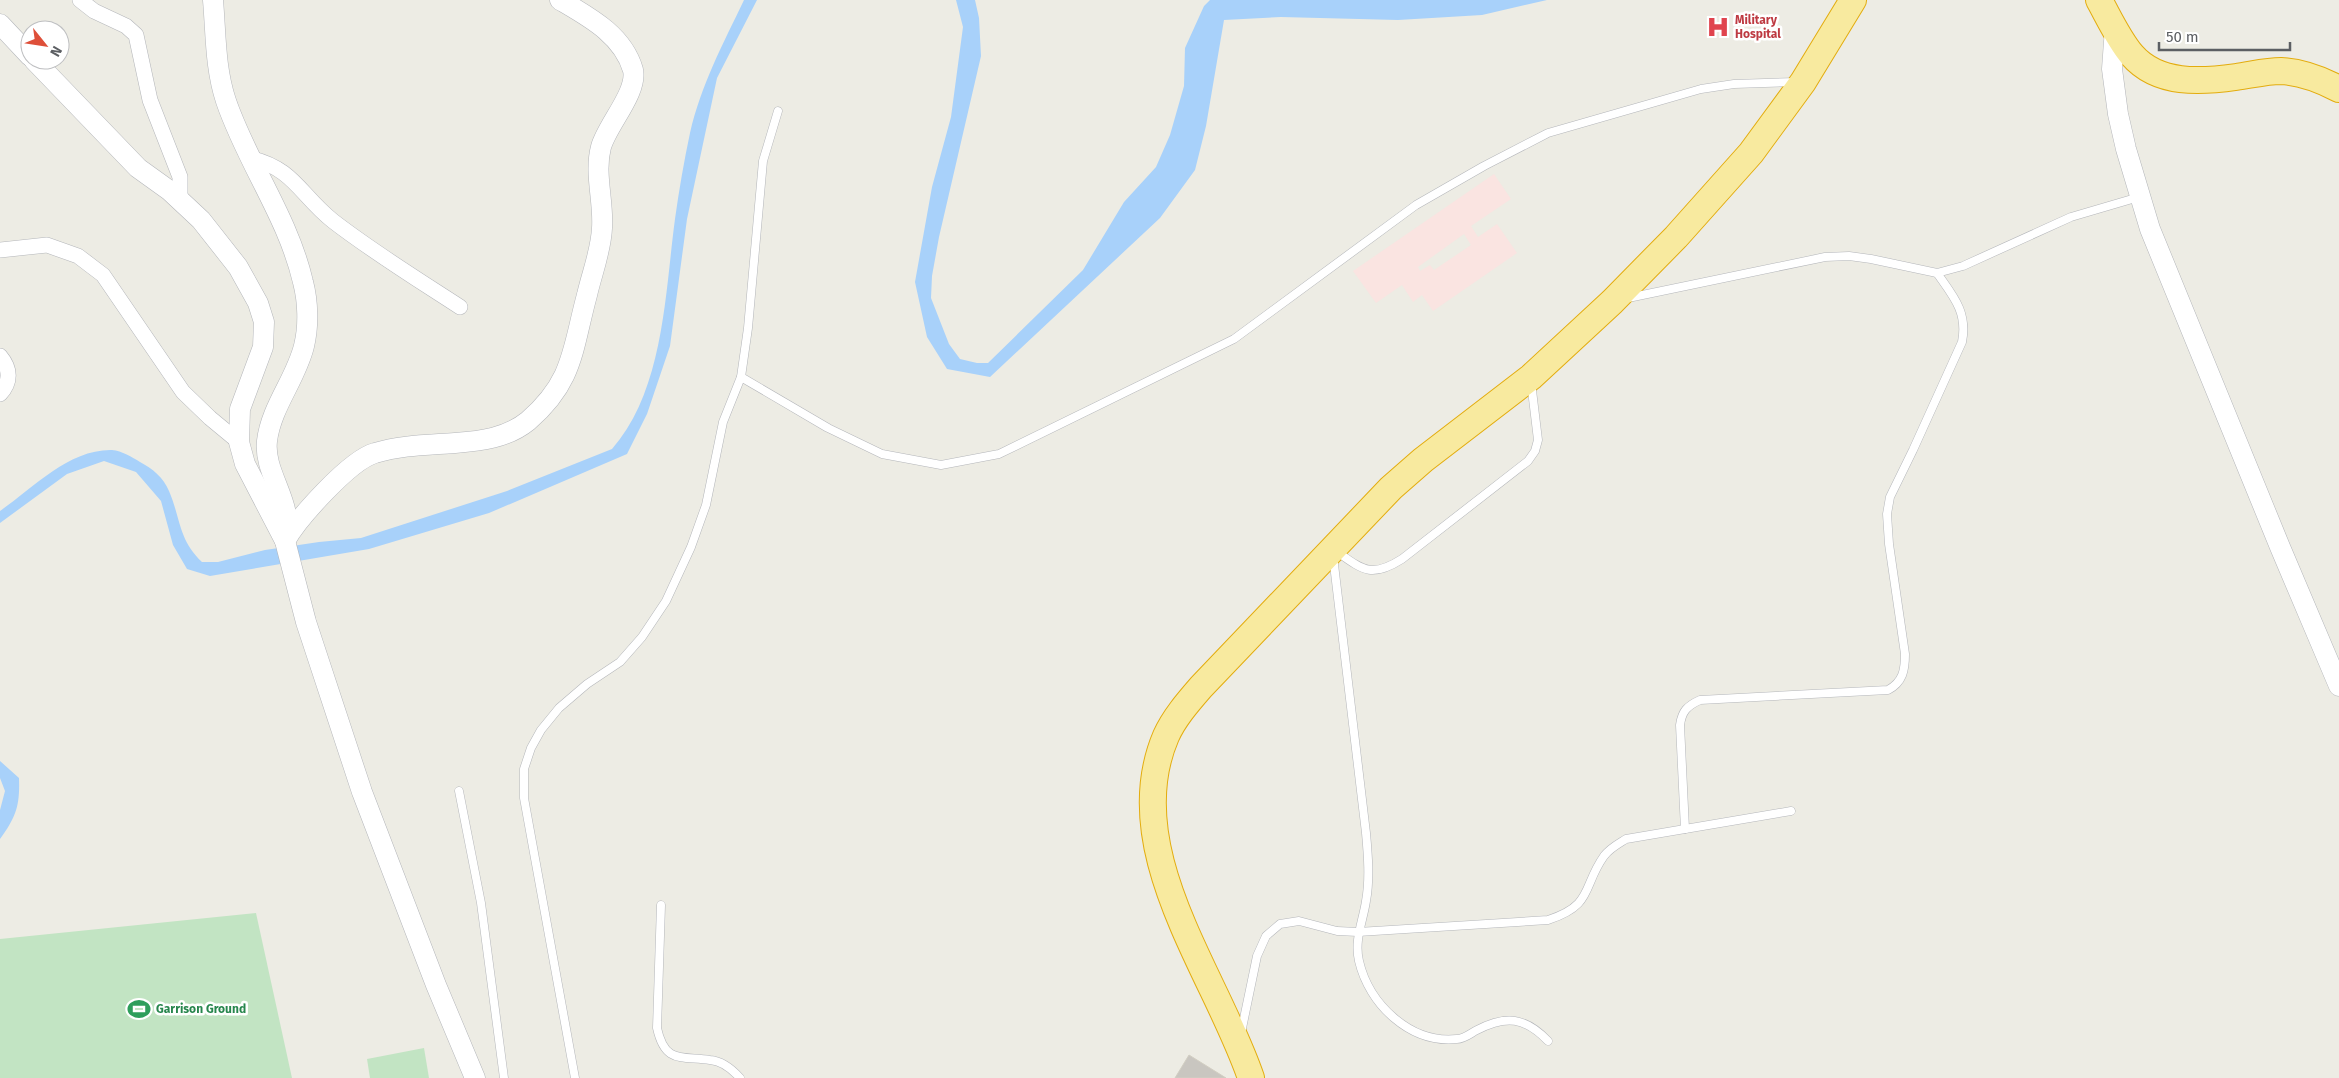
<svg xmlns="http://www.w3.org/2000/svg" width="2339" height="1078" viewBox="0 0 2339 1078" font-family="'Fira Sans',sans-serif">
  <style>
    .medical { fill: #fae4e1; fill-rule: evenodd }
    .green { fill: #c2e4c3 }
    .water { fill: #a8d1fa }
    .building { fill: #c9c6c0; stroke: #d2cec2 }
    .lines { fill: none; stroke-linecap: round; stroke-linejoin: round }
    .service-casing { stroke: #b4b6ba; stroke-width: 9 }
    .minor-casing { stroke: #b4b6ba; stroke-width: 16 }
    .tertiary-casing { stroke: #b4b6ba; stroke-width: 21 }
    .trunk-casing { stroke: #e3ac0e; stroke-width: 28 }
    .service { stroke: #fff; stroke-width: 8 }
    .minor { stroke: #fff; stroke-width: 15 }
    .tertiary { stroke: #fff; stroke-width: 20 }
    .trunk { stroke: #f8ea9f; stroke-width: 26 }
    .labels { text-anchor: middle; stroke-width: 5; stroke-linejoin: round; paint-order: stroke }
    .health-label { font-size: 12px; font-weight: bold; fill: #be3a42; stroke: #fff; text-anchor: start }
    .leisure-label { font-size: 12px; font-weight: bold; fill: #27864d; stroke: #fff; text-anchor: start }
  </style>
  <rect width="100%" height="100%" fill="#edece4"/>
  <path class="medical" d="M1494 174 1511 199 1471 226 1478 237 1497 224 1517 253 1433 311 1422 295 1413 302 1402 285 1376 303 1353 271ZM1464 234 1471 245 1434 270 1430 265 1420 271 1418 267Z"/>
  <g class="green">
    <polygon points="256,913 292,1078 0,1078 0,939"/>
    <polygon points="424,1048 429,1078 370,1078 367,1059"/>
  </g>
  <g class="water">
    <path d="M744 0H757L717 78 687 219 670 346 647 414 627 454 489 513 369 549 210 576 187 569 173 545 161 501 136 472 104 461 67 474 0 523V511C33 488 69 449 112 450 122 451 132 457 140 462 153 469 163 477 169 491 181 519 178 539 202 562H218L265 550 319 542 361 538 507 491 612 449C664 390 665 293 675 219 679 190 684 161 690 133 701 85 723 44 744 0Z"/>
    <polygon points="956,0 975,0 979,18 981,56 939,237 932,276 931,298 949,344 960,359 977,363 988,363 1083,270 1124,202 1156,167 1170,135 1184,86 1185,48 1204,6 1210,0 1547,0 1482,15 1398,20 1281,17 1224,20 1206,126 1195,170 1160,218 990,377 947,369 927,337 915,282 932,187 951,117 963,27"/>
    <path d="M0 761 19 778C20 806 16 817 0 839V810L5 791 0 778Z"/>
  </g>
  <polygon class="building" points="1189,1055 1226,1078 1175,1078"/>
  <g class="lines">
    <defs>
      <g id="service">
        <polyline points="1628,298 1825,257 1849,256 1871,259 1937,273 1963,266 2071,217 2139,197"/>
        <polyline points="741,377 828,428 882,454 941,465 999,454 1234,339 1416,205 1484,166 1548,133 1701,89 1734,84 1796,82"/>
        <path d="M1336 551C1364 571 1372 578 1402 559L1528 461 1535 451 1538 440 1531 382"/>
        <path d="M1333 556 1366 833C1368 855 1370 879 1366 901 1363 921 1354 940 1359 961 1369 1004 1410 1044 1457 1039 1464 1039 1471 1033 1477 1030 1506 1015 1525 1017 1548 1041"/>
        <polyline points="459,791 481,903 504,1078"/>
        <path d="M1685 829 1680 725C1682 711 1687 706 1700 700L1888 690C1903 682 1905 670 1905 654L1889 544 1887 514 1890 497 1913 450 1962 342C1968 312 1953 296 1937 273"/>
        <path d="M661 905 657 1028C665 1064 681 1056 710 1060 723 1061 732 1069 740 1078"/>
        <path d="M1241 1033 1257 956 1266 936 1280 924 1299 921 1337 931 1358 932 1548 920C1594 905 1582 887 1604 856 1610 848 1618 844 1626 839L1791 811"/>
        <polyline points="575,1078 524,798 524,769 531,748 541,730 559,708 587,684 620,662 642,637 666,601 691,547 706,505 723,422 741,377 748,328 763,161 778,111"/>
      </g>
      <g id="minor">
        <polyline points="80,0 94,11 126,26 136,35 150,100 180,177 180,200"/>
        <path d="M249 158C294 168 300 195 333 221 373 252 417 279 460 307"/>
        <polyline points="0,250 47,245 78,256 103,275 183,392 210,418 239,442"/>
        <path d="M0 356C11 369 11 382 0 394"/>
      </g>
      <g id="tertiary">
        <path d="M213 0C216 34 215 68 226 101 247 163 288 217 303 282 308 301 309 326 304 346 296 379 271 407 267 441 264 466 282 490 286 514 288 521 286 529 286 536"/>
        <polyline points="0,24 30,56"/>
        <polyline points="2115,28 2112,69 2118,114 2126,149 2150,229 2280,547 2339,686"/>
        <polyline points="34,60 138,168 170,191 201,220 238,267 258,303 264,322 263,347 240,409 239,442 245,464 285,541 306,622 362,792 436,985 475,1078"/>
        <path d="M285 541C298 518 350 460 375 453 401 445 428 445 455 443 481 441 507 438 528 421 574 381 572 350 587 295 592 273 601 251 602 228 604 202 594 173 601 147 607 125 638 92 633 70 623 35 589 17 560 0"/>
      </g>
      <g id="trunk">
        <path d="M2099 0C2109 18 2119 40 2132 55 2158 85 2201 82 2236 77 2251 75 2266 71 2281 71 2302 72 2320 79 2339 89"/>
        <path d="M1251 1078C1216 974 1117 850 1166 736 1174 718 1188 702 1201 687L1391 488 1423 460 1531 377 1612 302 1676 237 1751 153 1803 82 1853 0"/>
      </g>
    </defs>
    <use href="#service" class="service-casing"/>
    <use href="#minor" class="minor-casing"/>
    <use href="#tertiary" class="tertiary-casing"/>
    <use href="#trunk" class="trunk-casing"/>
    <use href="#service" class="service"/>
    <use href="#minor" class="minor"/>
    <use href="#tertiary" class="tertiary"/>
    <use href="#trunk" class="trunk"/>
  </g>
  <defs>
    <symbol id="hospital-bare" viewBox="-9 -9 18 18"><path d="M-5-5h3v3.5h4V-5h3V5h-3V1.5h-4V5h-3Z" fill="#e0444e" stroke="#fff" stroke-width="2.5" paint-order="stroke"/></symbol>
    <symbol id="stadium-bare" viewBox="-9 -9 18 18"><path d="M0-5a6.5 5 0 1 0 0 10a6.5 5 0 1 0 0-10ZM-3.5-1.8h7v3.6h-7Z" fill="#2e9e5b" stroke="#fff" stroke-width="2.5" paint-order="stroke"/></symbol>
  </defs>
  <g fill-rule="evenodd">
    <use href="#hospital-bare" x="1702" y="11" width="32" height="32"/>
    <use href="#stadium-bare" x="123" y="993" width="32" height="32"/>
  </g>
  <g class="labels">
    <g class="health-label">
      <text x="1735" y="24">Military<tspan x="1735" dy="14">Hospital</tspan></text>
    </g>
    <g class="leisure-label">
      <text x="156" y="1013">Garrison Ground</text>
    </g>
  </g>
  <g transform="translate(45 45) rotate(120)"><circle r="24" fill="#ffffff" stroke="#bebfc1"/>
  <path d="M0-4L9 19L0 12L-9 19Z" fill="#de4f39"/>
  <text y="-8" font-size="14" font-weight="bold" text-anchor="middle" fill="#5c5f63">N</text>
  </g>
  <path d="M2159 42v8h131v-8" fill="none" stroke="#5c5f63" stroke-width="2.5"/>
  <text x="2166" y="42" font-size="15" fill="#5c5f63" stroke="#ffffff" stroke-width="4" paint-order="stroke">50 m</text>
</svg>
